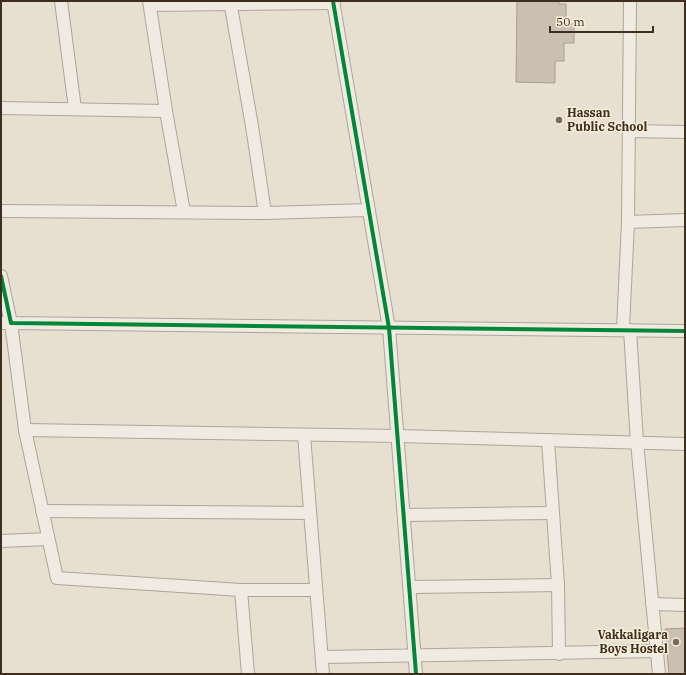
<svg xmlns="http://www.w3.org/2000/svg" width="686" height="675" viewBox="0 0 686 675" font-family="'IBM Plex Serif',serif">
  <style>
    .building { fill: #cbbfb2; stroke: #a89c90 }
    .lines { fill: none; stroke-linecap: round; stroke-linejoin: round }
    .minor-casing { stroke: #ada599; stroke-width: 14 }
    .minor { stroke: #efebe3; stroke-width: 12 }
    .cycleway-casing { stroke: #f7eed8; stroke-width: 6 }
    .cycleway { stroke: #00873e; stroke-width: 4 }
    .poi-dot { fill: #786c5e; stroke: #f7eed8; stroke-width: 1.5 }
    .labels { text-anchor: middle; stroke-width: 3; stroke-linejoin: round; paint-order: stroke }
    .poi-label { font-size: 12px; font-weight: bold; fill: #3d2e20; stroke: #f7eed8; text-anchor: start }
  </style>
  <rect width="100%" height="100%" fill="#e7e0d1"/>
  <g class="building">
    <polygon points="517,1 559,1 559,4 566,4 566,24 574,24 574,43 564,43 564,61 555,61 555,83 516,82"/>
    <polygon points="685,628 685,674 669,674 665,629"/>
  </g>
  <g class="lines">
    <defs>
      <g id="minor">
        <polyline points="61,1 75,109"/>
        <polyline points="149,1 166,111 184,212"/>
        <polyline points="230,1 252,126 265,213"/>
        <polyline points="333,1 389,328 416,674"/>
        <polyline points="150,5 334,3"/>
        <polyline points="1,108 166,111"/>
        <polyline points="629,131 685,132"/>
        <polyline points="1,211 265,213 369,210"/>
        <polyline points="628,222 685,220"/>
        <polyline points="1,276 11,323 685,331"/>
        <polyline points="1,323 11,323 25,430 57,578 241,590 316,590"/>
        <polyline points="623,329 628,222 630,1"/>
        <polyline points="630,330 637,442 659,674"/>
        <polyline points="25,430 398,436 685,444"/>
        <polyline points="304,435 323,674"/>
        <polyline points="548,440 558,585 559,654"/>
        <polyline points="42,511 310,513"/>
        <polyline points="404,515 552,513"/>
        <polyline points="1,541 48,539"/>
        <polyline points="410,587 558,585"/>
        <polyline points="241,590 248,674"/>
        <polyline points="652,604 685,605"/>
        <polyline points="322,657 657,651"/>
      </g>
    </defs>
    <use href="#minor" class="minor-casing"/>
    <use href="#minor" class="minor"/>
    <defs>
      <g id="cycleway">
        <polyline points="333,1 389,328 416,674"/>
        <polyline points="1,276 11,323 685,331"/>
      </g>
    </defs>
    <use href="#cycleway" class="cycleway-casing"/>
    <use href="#cycleway" class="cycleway"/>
  </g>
  <g class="poi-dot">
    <circle cx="559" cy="120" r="4"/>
    <circle cx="676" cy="642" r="4"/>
  </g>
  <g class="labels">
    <g class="poi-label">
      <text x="567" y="117">Hassan<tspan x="567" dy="14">Public School</tspan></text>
      <text x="668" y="639" text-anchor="end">Vakkaligara<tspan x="668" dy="14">Boys Hostel</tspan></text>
    </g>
  </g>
  <rect width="686" height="675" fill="none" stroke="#3d2e20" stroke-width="4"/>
  <path d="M550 26v6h103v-6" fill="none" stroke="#3d2e20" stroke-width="2"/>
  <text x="556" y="26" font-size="12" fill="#3d2e20" stroke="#f7eed8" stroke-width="3" paint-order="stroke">50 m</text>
</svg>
